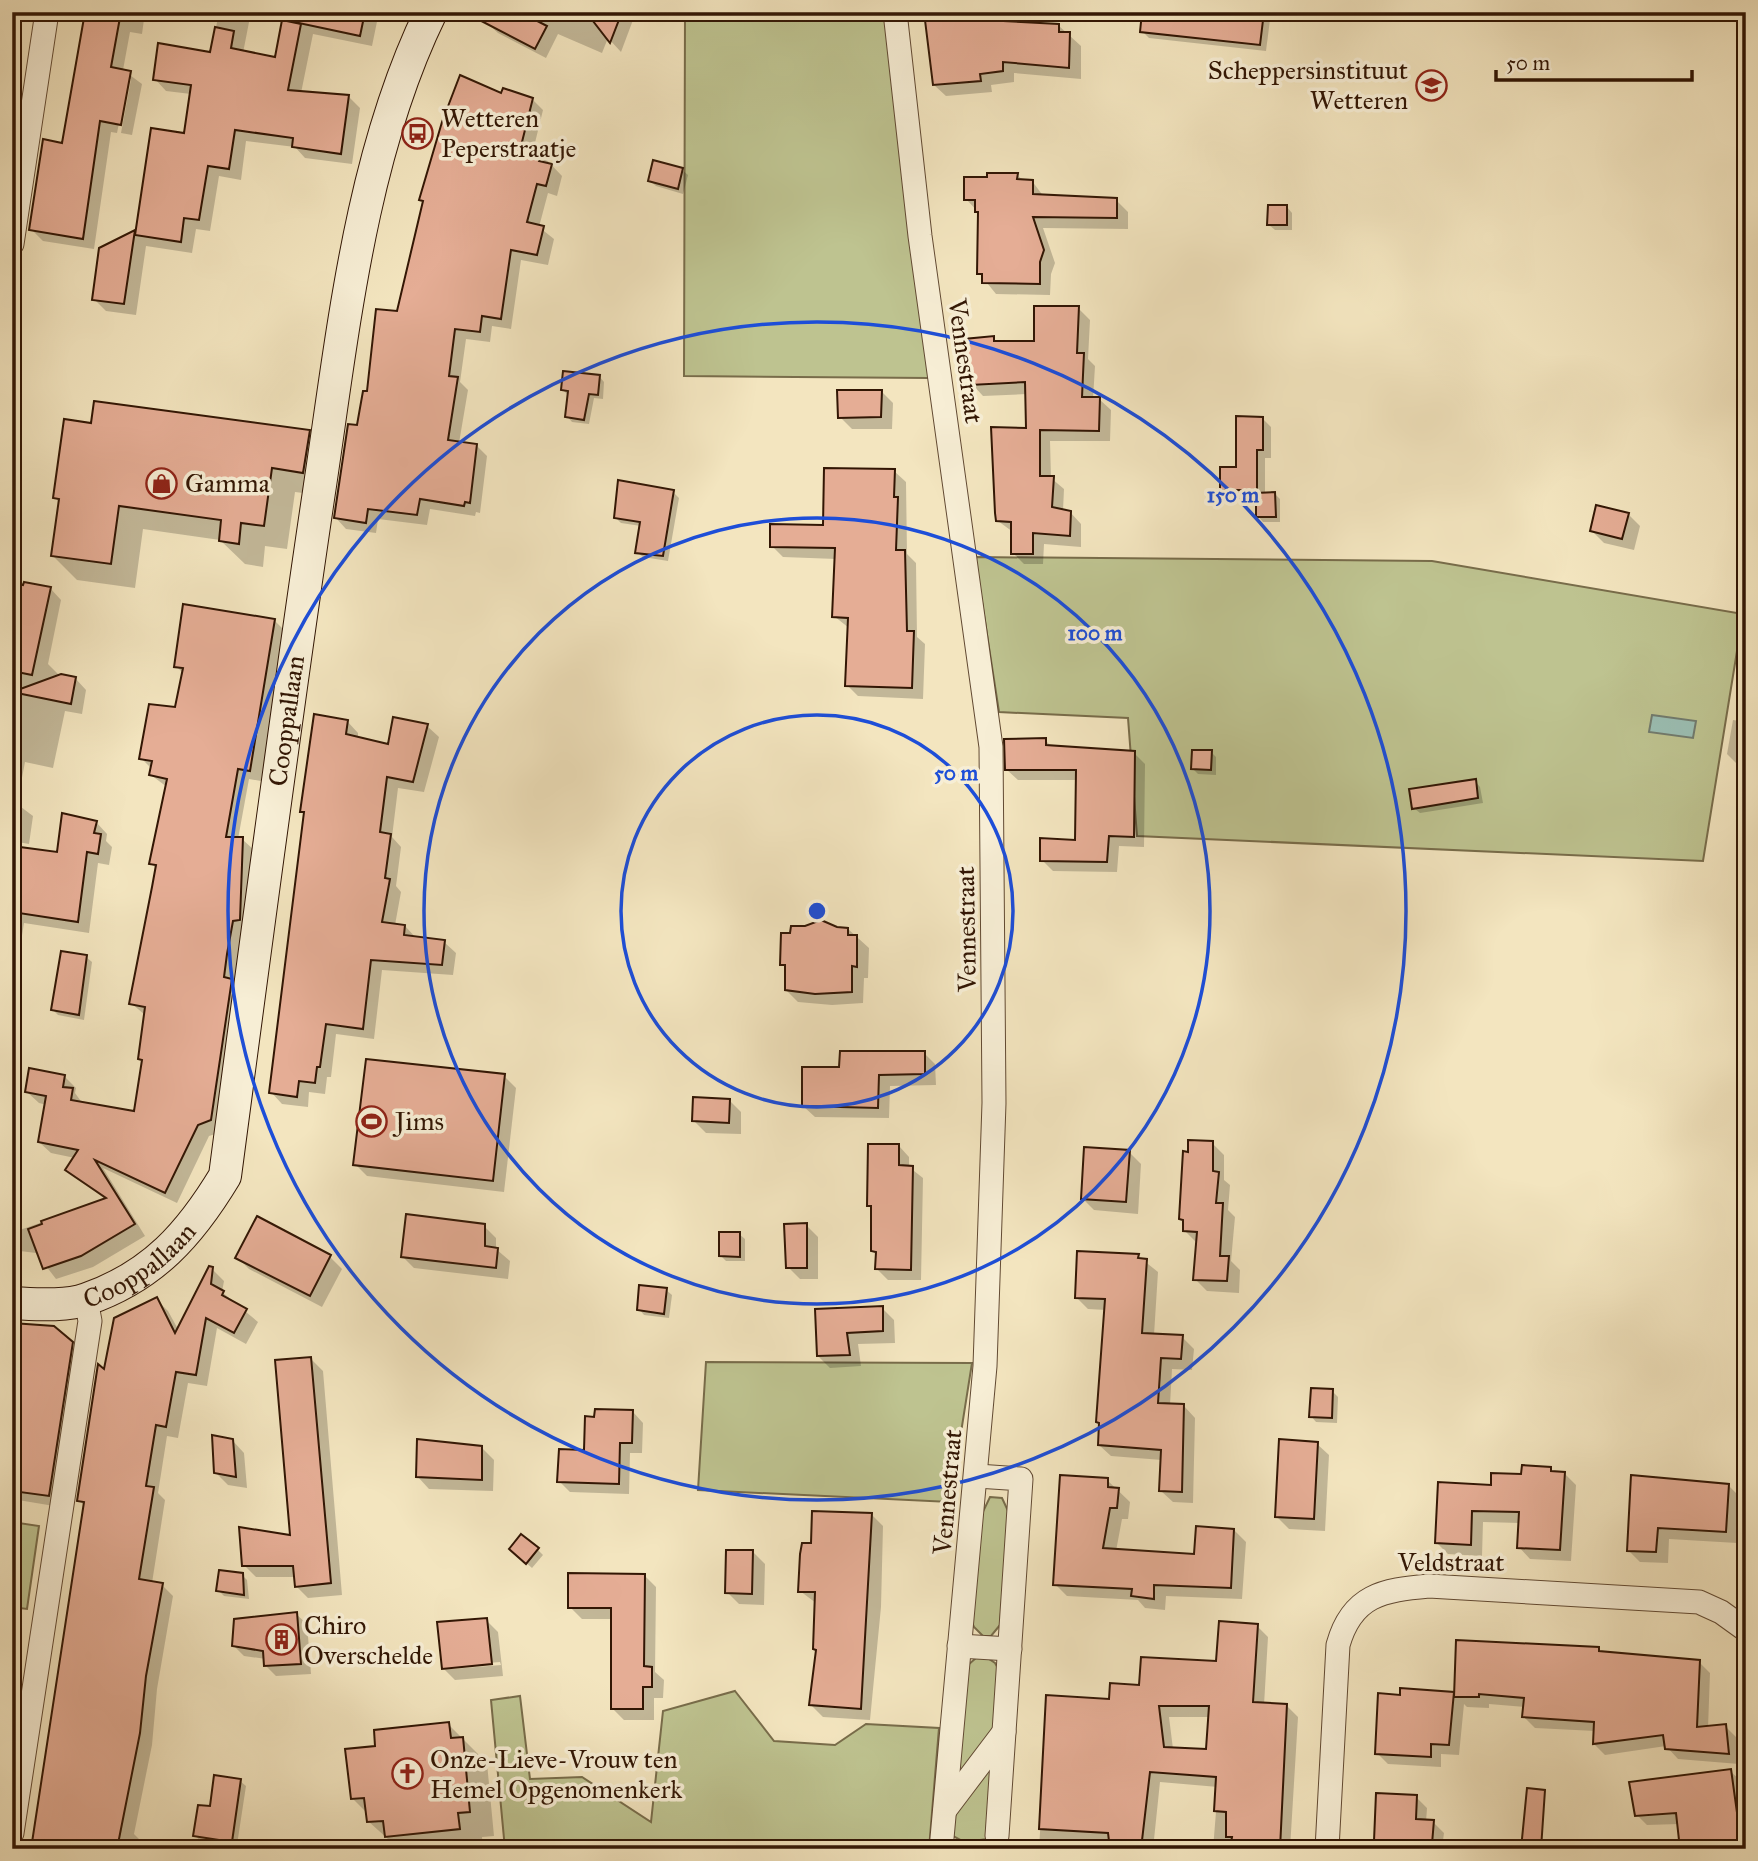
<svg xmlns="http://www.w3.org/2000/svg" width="1758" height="1861" viewBox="0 0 1758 1861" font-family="'IM FELL Great Primer',serif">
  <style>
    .green { fill: #bec390; stroke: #786c4a; stroke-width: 2 }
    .water { fill: #9bbfb4; stroke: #717b6e; stroke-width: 2 }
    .shadow { fill: #0003; fill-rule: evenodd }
    .building { fill: #e5ad95; stroke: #321604; stroke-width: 2; fill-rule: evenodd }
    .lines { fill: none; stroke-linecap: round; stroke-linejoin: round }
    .street-casing { stroke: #624a33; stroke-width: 25 }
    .secondary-casing { stroke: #321604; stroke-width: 34 }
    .street { stroke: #f7eed5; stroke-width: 23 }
    .secondary { stroke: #f7eed5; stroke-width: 32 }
    .ring { fill: none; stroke: #1d4ed8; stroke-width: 3.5 }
    .labels { text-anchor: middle; stroke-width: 7; stroke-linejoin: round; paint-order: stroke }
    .poi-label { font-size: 26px; fill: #321604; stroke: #f7eed5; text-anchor: start }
    .street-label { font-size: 26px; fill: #321604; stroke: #f7eed5 }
    .centre { fill: #1d4ed8; stroke: #f7eed5; stroke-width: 3.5 }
    .ring-label { font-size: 21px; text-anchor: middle; font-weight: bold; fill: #1d4ed8; stroke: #f7eed5; stroke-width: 7; stroke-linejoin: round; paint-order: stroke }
  </style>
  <rect width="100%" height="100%" fill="#f3e5bf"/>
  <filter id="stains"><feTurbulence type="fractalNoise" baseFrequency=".00286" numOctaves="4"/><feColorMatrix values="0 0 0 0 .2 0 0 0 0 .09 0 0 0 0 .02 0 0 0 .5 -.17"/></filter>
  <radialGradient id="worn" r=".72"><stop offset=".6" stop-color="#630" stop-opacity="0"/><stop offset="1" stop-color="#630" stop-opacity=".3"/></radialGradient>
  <g class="green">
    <polygon points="685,12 886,12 929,378 684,376"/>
    <polygon points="975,557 1432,561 1743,614 1703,861 1137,836 1128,718 999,712"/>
    <polygon points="706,1362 972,1363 950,1502 698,1490"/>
    <polygon points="990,1497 1002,1498 1009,1513 1000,1625 991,1636 983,1636 974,1627 969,1616 979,1520"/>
    <polygon points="12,1522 39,1526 27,1609 12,1607"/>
    <polygon points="986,1657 995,1663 999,1670 994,1734 952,1789 968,1665 976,1658"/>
    <polygon points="735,1691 774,1741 835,1745 866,1724 939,1728 929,1849 505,1849 491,1700 520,1696 530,1779 582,1777 651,1822 663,1711"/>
    <polygon points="994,1756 988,1839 964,1842 951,1835 955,1809"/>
  </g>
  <polygon class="water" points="1652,715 1696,721 1693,738 1649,732"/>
  <g class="shadow">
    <polygon points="86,12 145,12 142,34 130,32 123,70 142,84 132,135 121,133 131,79 128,79 117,133 111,132 94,249 43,241 31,229 63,145"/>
    <polygon points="192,12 251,12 243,53 277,59 285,12 379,12 372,46 313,34 301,93 349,97 360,108 352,164 305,158 295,147 246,141 241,180 219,176 210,231 196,229 192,253 146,246 136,315 106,311 94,299 101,250 137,234 185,135 191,94 166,91 155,79 211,54 218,17"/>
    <polygon points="492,12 636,12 621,52 608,38 602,53 558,34 546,58 498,33 487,23"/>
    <polygon points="926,12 962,12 968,19 1059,26 1081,46 1081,79 1014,73 1014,82 991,85 992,92 946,96 934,85"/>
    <polygon points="1144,12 1271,12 1266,51 1149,38 1142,31"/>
    <polygon points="1309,12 1341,12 1340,21 1314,17"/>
    <polygon points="502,95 532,99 543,110 533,151 540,153 562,176 557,196 548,193 539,227 554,239 548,265 521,260 511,329 492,326 490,342 466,339 460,382 468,390 459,443 476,445 487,456 480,513 476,512 475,516 430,509 427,525 378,519 376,533 346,529 336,518 368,393 398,313 424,202 421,200"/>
    <polygon points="682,170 688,175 683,194 656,186 650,181"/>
    <polygon points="1017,175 1024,181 1032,181 1044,197 1116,200 1128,212 1128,229 1043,228 1055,263 1051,274 1050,295 996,294 979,273 980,214 966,199"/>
    <polygon points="1287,207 1292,213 1292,230 1275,230 1269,225"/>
    <polygon points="1078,308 1090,320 1088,359 1095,366 1093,399 1099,399 1111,410 1110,441 1050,441 1051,478 1064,489 1063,511 1070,512 1081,524 1081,547 1044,544 1043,564 1024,564 1013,553 1013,532 998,521 1027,429 1027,394 983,396 972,384 993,338 998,343 1036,343"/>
    <polygon points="599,376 604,382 603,399 594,398 589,424 572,422 567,416 569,396 563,390"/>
    <polygon points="881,391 893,403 892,429 852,429 840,417"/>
    <polygon points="1262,418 1271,427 1271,458 1265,458 1265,494 1275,494 1280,499 1280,522 1263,522 1258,516 1257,498 1231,498 1222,489 1237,469"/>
    <polygon points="93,425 309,431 333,456 327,496 295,492 287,549 265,546 263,567 245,564 220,540 143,529 135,588 77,580 53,556 61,503 55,498"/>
    <polygon points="894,471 906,482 907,554 916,563 917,637 925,644 923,699 858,696 847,685 849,628 834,616 836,559 783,557 772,546 825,526"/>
    <polygon points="673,492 679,498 668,561 643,557 637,552 641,526 621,523 616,518"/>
    <polygon points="1628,514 1640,526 1634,550 1604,543 1592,531"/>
    <polygon points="12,584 50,588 61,600 48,664 60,676 75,678 86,690 82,714 65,711 53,768 25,762 17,804 33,816 29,844 12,841"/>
    <polygon points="275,621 286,632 261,781 249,779 238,839 242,839 254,850 222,1132 209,1136 177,1203 103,1168 145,1236 93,1267 56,1279 36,1253 12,1250 12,1227 14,1232 106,1200 68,1170 75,1158 51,1153 39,1142 47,1105 39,1103 27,1092 64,1076 76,1088 75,1093 83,1104 135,1113 144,1063 139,1059 145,1015 131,1003 157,869 151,863 167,787 151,775 152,769 141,758 176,709 184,674 176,666"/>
    <polygon points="1733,720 1746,722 1746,767 1739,766 1727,754"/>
    <polygon points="347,721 358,733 358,738 390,746 427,726 439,737 424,792 398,788 392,837 401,847 396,886 401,892 395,925 405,926 417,939 444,942 456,953 453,975 382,970 374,1039 336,1034 331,1077 327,1077 325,1094 309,1092 308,1107 282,1104 271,1092 305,815 302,811"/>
    <polygon points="1045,740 1053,748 1134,753 1145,764 1144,847 1119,846 1117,872 1053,871 1042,860 1077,842 1078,780 1018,780 1007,770"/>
    <polygon points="1211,752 1216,757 1216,775 1198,774 1193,769"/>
    <polygon points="1475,781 1480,787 1483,803 1420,813 1414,808"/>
    <polygon points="96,822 107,834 106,841 112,847 109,865 98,863 89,933 24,923 12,999 12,859 58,854"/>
    <polygon points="837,929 848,929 869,948 868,978 864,978 863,1003 832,1005 798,1002 786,990 787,969 782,964"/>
    <polygon points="86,957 92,962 84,1020 58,1015 53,1010"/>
    <polygon points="924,1053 935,1064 936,1085 890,1086 889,1118 815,1117 803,1106 841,1069"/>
    <polygon points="504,1076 516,1088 504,1192 367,1176 355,1164"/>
    <polygon points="729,1100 741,1112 741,1134 706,1133 694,1121"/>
    <polygon points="1212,1143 1224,1155 1224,1180 1230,1185 1228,1210 1235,1217 1231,1261 1240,1270 1239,1293 1207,1291 1195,1279 1197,1243 1185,1231 1185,1223 1181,1219"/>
    <polygon points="899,1146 909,1157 909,1167 923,1178 921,1280 888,1280 877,1269 877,1255 872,1251 873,1210 868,1205"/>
    <polygon points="1129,1152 1141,1164 1138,1214 1094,1210 1082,1198"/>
    <polygon points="258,1218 330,1257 342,1269 322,1307 249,1269 237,1257"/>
    <polygon points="806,1225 818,1237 818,1279 800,1279 788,1267"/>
    <polygon points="484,1226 496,1238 496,1249 510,1261 508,1279 414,1268 402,1256"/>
    <polygon points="739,1234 745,1239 745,1261 726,1261 721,1256"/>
    <polygon points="1138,1256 1158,1272 1154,1335 1182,1337 1194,1349 1192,1370 1172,1369 1170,1405 1184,1406 1195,1418 1193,1503 1173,1502 1161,1491 1162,1460 1111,1456 1099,1445 1106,1310 1088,1309 1076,1297"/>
    <polygon points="212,1269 224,1281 222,1292 258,1322 246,1344 217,1328 207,1386 188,1383 178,1438 167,1436 158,1493 165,1500 152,1583 162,1585 173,1596 157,1689 152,1745 134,1834 139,1839 138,1849 33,1849 85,1506 79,1500 113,1324 115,1319 157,1300 168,1311 179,1331"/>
    <polygon points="666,1290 672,1295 669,1318 644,1315 639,1309"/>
    <polygon points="882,1308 894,1320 895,1343 858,1344 861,1366 830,1368 818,1356 817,1311"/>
    <polygon points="12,1325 71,1343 83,1355 60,1507 12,1499"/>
    <polygon points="311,1359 323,1371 342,1595 308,1598 296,1586 296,1577 256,1577 244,1565 292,1537"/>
    <polygon points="1332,1391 1338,1397 1337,1423 1316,1422 1311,1416"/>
    <polygon points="633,1412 643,1423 642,1453 630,1453 629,1494 570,1492 559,1481 586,1452"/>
    <polygon points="232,1440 244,1453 247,1488 228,1485 216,1473"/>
    <polygon points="1317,1444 1329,1455 1325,1531 1289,1529 1277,1517"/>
    <polygon points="482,1448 494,1460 493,1491 429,1489 418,1477"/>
    <polygon points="1550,1468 1554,1473 1564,1473 1576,1485 1571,1561 1530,1559 1519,1547 1520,1523 1483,1522 1482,1556 1448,1554 1437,1543 1492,1487"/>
    <polygon points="1633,1476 1728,1485 1740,1497 1737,1543 1669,1539 1668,1563 1640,1562 1628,1550"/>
    <polygon points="1107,1480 1130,1502 1128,1519 1122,1519 1116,1551 1196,1556 1234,1530 1246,1542 1242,1599 1166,1596 1165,1610 1145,1608 1138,1600 1067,1596 1055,1584"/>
    <polygon points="871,1514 883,1526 881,1607 870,1720 823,1717 811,1705 818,1652 814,1649 816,1603 800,1591 813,1545"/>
    <polygon points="538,1550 543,1555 532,1568 516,1554"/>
    <polygon points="753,1552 765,1564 764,1605 739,1604 727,1592"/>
    <polygon points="242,1575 247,1580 249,1599 224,1596 218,1590"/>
    <polygon points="644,1575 656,1587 655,1672 664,1680 663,1698 654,1698 654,1720 624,1720 612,1708 613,1619 582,1619 570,1607"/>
    <polygon points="296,1614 307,1624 311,1674 276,1676 266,1666 266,1659 244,1656 233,1645"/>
    <path d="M486 1620 498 1632 503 1676 455 1680 443 1668ZM500 1662 501 1665 452 1669V1666Z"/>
    <path d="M1257 1626 1268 1637 1264 1705 1287 1706 1298 1717 1290 1849H1213L1218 1787 1160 1782 1153 1849H1039L1048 1697 1111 1701 1141 1687 1218 1663ZM1169 1717H1210L1207 1751 1173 1749Z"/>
    <polygon points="1598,1649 1603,1654 1699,1662 1710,1673 1708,1728 1725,1726 1736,1737 1739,1764 1678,1759 1666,1746 1605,1755 1594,1744 1595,1731 1535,1728 1524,1717 1525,1707 1489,1704 1489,1708 1467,1707 1464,1704 1459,1755 1441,1754 1441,1767 1388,1764 1377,1753 1401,1696 1453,1694 1455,1696"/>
    <polygon points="448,1724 487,1763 494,1836 482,1837 483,1849 399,1849 368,1821 368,1814 352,1798 377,1748"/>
    <polygon points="1730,1771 1741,1781 1746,1849 1682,1849 1679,1824 1647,1825 1637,1815"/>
    <polygon points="240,1781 246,1786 237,1845 252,1849 233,1849 233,1846 200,1841 195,1835 212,1808"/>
    <polygon points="1378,1795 1416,1797 1427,1808 1426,1822 1433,1822 1444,1833 1442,1848 1454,1849 1375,1849"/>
  </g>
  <g class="building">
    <polygon points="85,12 121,12 111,67 131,71 121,125 100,121 83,239 29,230 43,139 62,143"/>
    <polygon points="295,12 365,12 360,36 294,22"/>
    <polygon points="464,12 520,12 547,26 535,49"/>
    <polygon points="586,12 622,12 610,43"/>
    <polygon points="924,12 959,12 959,17 983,20 1059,24 1059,32 1070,32 1069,68 1003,62 1003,71 980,74 981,81 933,85"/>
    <polygon points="1142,12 1264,12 1260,45 1140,32"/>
    <polygon points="282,20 301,24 288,90 349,95 341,154 292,147 293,138 235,130 229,169 208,166 199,220 184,218 181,242 135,235 151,128 184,133 191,85 153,80 158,43 210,52 215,27 234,31 231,48 275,57"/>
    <polygon points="460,75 501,93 503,88 533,98 521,146 541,151 539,161 552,164 546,186 537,184 527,222 544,226 537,255 511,250 501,319 482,316 480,332 455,329 449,376 458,377 448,440 477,444 470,503 465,502 464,506 420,499 417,515 368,509 366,523 334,518 348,424 357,425 363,391 367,391 376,309 397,311 423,201 419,200 442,122"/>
    <polygon points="653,160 683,168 678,189 648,181"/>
    <polygon points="987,173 1018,173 1017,179 1033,180 1033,194 1117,198 1117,218 1033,217 1044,250 1040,262 1040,284 982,283 982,274 977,274 978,212 975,212 975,200 964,200 964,177 987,177"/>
    <polygon points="1268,205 1287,205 1287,225 1267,225"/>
    <polygon points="135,230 124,304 92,300 99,248"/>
    <polygon points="1034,306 1079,306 1077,353 1084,353 1082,397 1100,397 1099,431 1040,430 1040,476 1054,476 1052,507 1071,511 1070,536 1033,533 1033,554 1011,554 1011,522 996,521 995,513 991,427 1026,428 1025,382 970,385 964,339 994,336 994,341 1034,341"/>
    <polygon points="563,371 600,375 598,395 589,394 584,420 565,417 568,391 561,390"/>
    <polygon points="837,390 882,390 881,417 838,418"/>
    <polygon points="94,401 310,430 303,473 272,468 264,526 241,523 239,544 219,541 221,520 119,506 111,564 51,556 59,499 53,498 64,419 91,423"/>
    <polygon points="1236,416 1263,417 1263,450 1257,450 1257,490 1220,490 1220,467 1236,467"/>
    <polygon points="824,468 895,469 894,497 898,497 896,550 905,550 907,631 914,631 912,688 845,686 848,618 832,617 835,548 770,547 770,524 823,525"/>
    <polygon points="618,480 674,490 663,556 635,553 640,522 614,518"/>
    <polygon points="1275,492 1276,517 1256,517 1256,493"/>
    <polygon points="1596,505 1629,513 1622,539 1590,531"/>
    <polygon points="24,582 51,587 32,675 12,671 12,583 23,585"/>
    <polygon points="183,604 275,619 250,771 238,769 226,837 243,837 240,920 233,921 227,954 224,977 232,979 211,1120 198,1125 165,1193 95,1160 135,1224 81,1256 43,1269 28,1229 42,1224 41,1221 106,1198 65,1170 78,1150 38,1142 46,1096 25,1092 29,1068 65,1075 63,1087 73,1088 71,1100 134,1111 142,1060 138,1059 145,1007 129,1004 152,887 156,865 149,864 167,779 149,775 152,761 139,759 149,704 175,707 183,668 174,667"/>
    <polygon points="61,674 76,677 71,704 12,692"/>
    <polygon points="314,714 348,720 346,734 388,744 393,717 428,724 413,782 387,777 380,832 391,834 385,878 390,879 382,922 405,925 404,935 445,940 442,965 371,960 363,1029 326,1024 320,1067 317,1067 315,1083 299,1081 297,1097 269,1093 304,812 300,812"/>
    <polygon points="1046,738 1046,745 1135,751 1134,837 1109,836 1107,862 1040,861 1040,838 1075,840 1076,770 1005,770 1004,739"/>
    <polygon points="1192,750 1212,750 1211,770 1191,769"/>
    <polygon points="1476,779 1478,798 1412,809 1409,789"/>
    <polygon points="62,813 97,821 94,833 101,834 98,854 87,852 78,922 12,912 12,846 57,852"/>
    <polygon points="821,920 837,927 848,928 848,935 857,935 857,967 852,966 852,992 815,994 785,990 785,965 780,965 781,933 790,933 791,926 805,926"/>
    <polygon points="61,951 87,955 79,1015 51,1010"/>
    <polygon points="840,1051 925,1051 925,1074 879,1075 878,1108 802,1106 802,1067 839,1067"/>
    <polygon points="366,1059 505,1074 493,1181 353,1165"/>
    <polygon points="693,1097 730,1099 729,1123 692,1121"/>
    <polygon points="1188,1140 1213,1141 1213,1171 1219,1172 1216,1203 1223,1203 1220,1256 1229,1256 1227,1281 1193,1280 1197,1232 1183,1231 1183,1220 1179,1219 1183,1151 1188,1152"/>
    <polygon points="868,1144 899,1144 899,1165 913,1166 911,1270 875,1269 876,1252 871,1251 871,1206 867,1206"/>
    <polygon points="1084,1147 1130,1150 1126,1202 1081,1199"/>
    <polygon points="406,1214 485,1224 485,1246 498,1248 496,1268 401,1257"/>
    <polygon points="257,1216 331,1255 310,1296 235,1258"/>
    <polygon points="807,1223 807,1268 786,1268 784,1224"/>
    <polygon points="719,1232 740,1232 740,1257 719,1256"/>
    <polygon points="1077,1251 1139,1254 1138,1258 1147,1259 1142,1333 1183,1335 1181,1359 1161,1358 1158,1403 1184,1404 1182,1492 1159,1491 1161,1450 1098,1445 1099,1423 1096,1422 1105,1299 1075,1298"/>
    <polygon points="209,1266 213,1267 211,1284 224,1291 222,1295 247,1309 234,1333 206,1318 196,1375 176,1372 166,1427 156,1425 146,1486 154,1487 139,1579 163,1583 146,1676 140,1733 117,1849 31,1849 84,1502 77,1501 98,1364 104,1369 114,1318 157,1297 175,1333"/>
    <polygon points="639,1285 667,1288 664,1314 637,1310"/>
    <polygon points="883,1306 883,1331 847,1333 850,1355 817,1356 815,1309"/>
    <polygon points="12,1323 54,1326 73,1342 49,1496 12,1491"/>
    <polygon points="311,1357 331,1583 295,1587 293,1566 242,1566 239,1527 290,1535 275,1360"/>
    <polygon points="1311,1388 1333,1389 1332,1418 1309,1417"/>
    <polygon points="595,1409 633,1410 632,1443 620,1443 619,1484 557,1482 559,1449 584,1450 585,1416 594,1417"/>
    <polygon points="212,1435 233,1439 236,1477 214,1473"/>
    <polygon points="417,1439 482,1446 482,1480 416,1477"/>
    <polygon points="1279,1439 1318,1442 1314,1519 1275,1517"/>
    <polygon points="1522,1465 1551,1467 1551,1471 1565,1472 1560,1550 1517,1548 1519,1512 1472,1511 1471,1545 1435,1543 1438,1482 1491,1485 1491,1473 1521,1474"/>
    <polygon points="1060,1475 1108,1478 1108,1487 1119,1488 1117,1508 1110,1508 1103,1548 1194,1554 1196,1526 1234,1529 1231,1588 1154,1585 1154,1599 1131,1596 1132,1589 1053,1585"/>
    <polygon points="1631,1475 1729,1484 1726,1532 1658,1528 1656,1552 1627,1551"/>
    <polygon points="812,1511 872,1513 861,1709 809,1705 816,1650 813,1649 815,1592 798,1592 800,1554 802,1543 811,1543"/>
    <polygon points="521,1534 539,1548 526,1564 509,1549"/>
    <polygon points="726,1550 753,1550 752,1594 725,1593"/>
    <polygon points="219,1570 243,1573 244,1595 216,1591"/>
    <polygon points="568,1573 645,1574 644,1666 652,1667 652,1687 643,1687 643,1709 611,1709 611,1608 568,1608"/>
    <polygon points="297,1612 301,1664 264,1666 263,1651 232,1646 234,1619"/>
    <polygon points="487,1618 492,1664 442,1669 437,1622"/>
    <path d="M1219 1621 1258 1624 1253 1702 1287 1704 1280 1849H1230L1232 1837H1226V1812L1214 1811 1216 1777 1150 1772 1141 1849H1110L1108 1833 1039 1829 1046 1695 1109 1699 1110 1683 1139 1685 1141 1657 1216 1661ZM1159 1706H1209L1206 1749 1164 1747Z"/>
    <polygon points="1456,1640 1599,1647 1599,1651 1700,1660 1697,1727 1726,1724 1729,1754 1665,1749 1663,1735 1593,1744 1594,1722 1522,1717 1524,1698 1479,1694 1479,1697 1454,1697"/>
    <polygon points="1400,1688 1454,1692 1449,1745 1431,1744 1431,1757 1375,1754 1378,1693 1400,1695"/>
    <polygon points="449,1722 451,1738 463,1737 470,1812 458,1813 460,1829 385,1837 383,1821 367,1822 364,1798 351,1799 345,1749 375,1746 374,1730"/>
    <polygon points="1731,1769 1742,1849 1680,1849 1676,1813 1635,1816 1629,1782"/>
    <polygon points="214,1775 241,1779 232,1842 193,1836 198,1805 210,1806"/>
    <polygon points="1527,1788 1545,1790 1541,1849 1521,1849"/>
    <polygon points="1376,1793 1417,1795 1416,1819 1434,1820 1432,1844 1374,1841"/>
  </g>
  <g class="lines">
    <defs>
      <g id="street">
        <polyline points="895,12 920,236 991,747 994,1103 985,1366 941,1849"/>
        <polyline points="12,244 47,12"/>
        <polyline points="977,1476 1021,1479 997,1836"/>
        <polyline points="959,1646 1010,1649"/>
        <polyline points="945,1810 1004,1732"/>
        <polyline points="12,1833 90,1321 86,1300"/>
        <path d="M1327 1849 1338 1645C1352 1595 1383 1590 1429 1586L1699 1602 1721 1612 1746 1630"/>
      </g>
      <g id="secondary">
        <path id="s1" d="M12 1303C35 1304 65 1307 87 1299 153 1276 190 1234 225 1176 255 948 285 720 319 492 343 333 360 157 431 12"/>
      </g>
    </defs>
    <use href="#street" class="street-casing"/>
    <use href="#secondary" class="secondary-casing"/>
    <use href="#street" class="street"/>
    <use href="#secondary" class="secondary"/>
  </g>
  <g class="ring">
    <circle cx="817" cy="911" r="196"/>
    <circle cx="817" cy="911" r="393"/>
    <circle cx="817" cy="911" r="589"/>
  </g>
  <defs>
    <symbol id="school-ring" viewBox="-11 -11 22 22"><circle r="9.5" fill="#f7eed5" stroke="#8f2418" stroke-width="1.5"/><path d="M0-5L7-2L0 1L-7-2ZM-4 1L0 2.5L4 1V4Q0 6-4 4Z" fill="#8f2418"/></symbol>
    <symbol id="bus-ring" viewBox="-11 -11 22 22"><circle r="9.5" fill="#f7eed5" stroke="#8f2418" stroke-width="1.5"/><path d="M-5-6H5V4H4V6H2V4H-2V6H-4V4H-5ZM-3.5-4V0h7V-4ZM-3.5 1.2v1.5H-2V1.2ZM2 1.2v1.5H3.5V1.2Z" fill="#8f2418"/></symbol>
    <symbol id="shop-ring" viewBox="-11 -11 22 22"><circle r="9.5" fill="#f7eed5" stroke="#8f2418" stroke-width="1.5"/><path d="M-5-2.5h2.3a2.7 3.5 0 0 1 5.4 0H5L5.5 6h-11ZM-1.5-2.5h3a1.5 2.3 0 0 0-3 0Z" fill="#8f2418"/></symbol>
    <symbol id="stadium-ring" viewBox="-11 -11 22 22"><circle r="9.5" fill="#f7eed5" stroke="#8f2418" stroke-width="1.5"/><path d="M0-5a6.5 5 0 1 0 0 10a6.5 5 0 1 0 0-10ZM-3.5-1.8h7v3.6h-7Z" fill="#8f2418"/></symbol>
    <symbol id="building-ring" viewBox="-11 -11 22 22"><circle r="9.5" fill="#f7eed5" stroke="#8f2418" stroke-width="1.5"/><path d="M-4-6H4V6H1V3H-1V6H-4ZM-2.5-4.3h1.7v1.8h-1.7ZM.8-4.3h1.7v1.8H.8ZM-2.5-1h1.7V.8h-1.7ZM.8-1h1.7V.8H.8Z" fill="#8f2418"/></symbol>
    <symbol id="church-ring" viewBox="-11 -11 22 22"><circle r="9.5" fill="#f7eed5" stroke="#8f2418" stroke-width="1.5"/><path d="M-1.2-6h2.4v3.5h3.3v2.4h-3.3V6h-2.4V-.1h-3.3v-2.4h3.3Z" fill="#8f2418"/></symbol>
  </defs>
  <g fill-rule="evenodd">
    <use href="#school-ring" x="1414" y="68" width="35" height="35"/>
    <use href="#bus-ring" x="400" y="116" width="35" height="35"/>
    <use href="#shop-ring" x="144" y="466" width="35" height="35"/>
    <use href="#stadium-ring" x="354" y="1104" width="35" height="35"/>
    <use href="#building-ring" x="264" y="1622" width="35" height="35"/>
    <use href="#church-ring" x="390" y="1756" width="35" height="35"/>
  </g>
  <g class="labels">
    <g class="poi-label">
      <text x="1408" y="79" text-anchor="end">Scheppersinstituut<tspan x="1408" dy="30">Wetteren</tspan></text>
      <text x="441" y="127">Wetteren<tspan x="441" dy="30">Peperstraatje</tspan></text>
      <text x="185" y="492">Gamma</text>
      <text x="395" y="1130">Jims</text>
      <text x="304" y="1634">Chiro<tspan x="304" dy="30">Overschelde</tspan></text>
      <text x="430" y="1768">Onze-Lieve-Vrouw ten<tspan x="430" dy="30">Hemel Opgenomenkerk</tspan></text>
    </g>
    <g class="street-label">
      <text transform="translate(966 361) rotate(82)" y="9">Vennestraat</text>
      <text dy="9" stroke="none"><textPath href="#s1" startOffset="724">Cooppallaan</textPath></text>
      <text transform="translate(966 929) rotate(-91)" y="9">Vennestraat</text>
      <text dy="9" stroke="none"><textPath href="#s1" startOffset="138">Cooppallaan</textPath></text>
      <text transform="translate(947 1492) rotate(-85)" y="9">Vennestraat</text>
      <text x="1451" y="1571">Veldstraat</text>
    </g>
  </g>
  <circle cx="817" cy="911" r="10" class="centre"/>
  <g class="ring-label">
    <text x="1233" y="502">150 m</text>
    <text x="1095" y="640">100 m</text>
    <text x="956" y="780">50 m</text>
  </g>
  <rect width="1758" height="1861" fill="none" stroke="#f3e5bf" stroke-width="42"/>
  <rect x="14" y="14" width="1730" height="1833" fill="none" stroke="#321604" stroke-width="3.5"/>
  <rect x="21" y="21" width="1716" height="1819" fill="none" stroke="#321604" stroke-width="2"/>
  <path d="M1496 70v10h196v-10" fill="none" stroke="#321604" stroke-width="3.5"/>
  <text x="1506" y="70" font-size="21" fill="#321604" stroke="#f7eed5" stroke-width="5" paint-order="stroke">50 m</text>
  <rect width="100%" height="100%" filter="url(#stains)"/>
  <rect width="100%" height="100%" fill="url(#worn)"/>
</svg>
